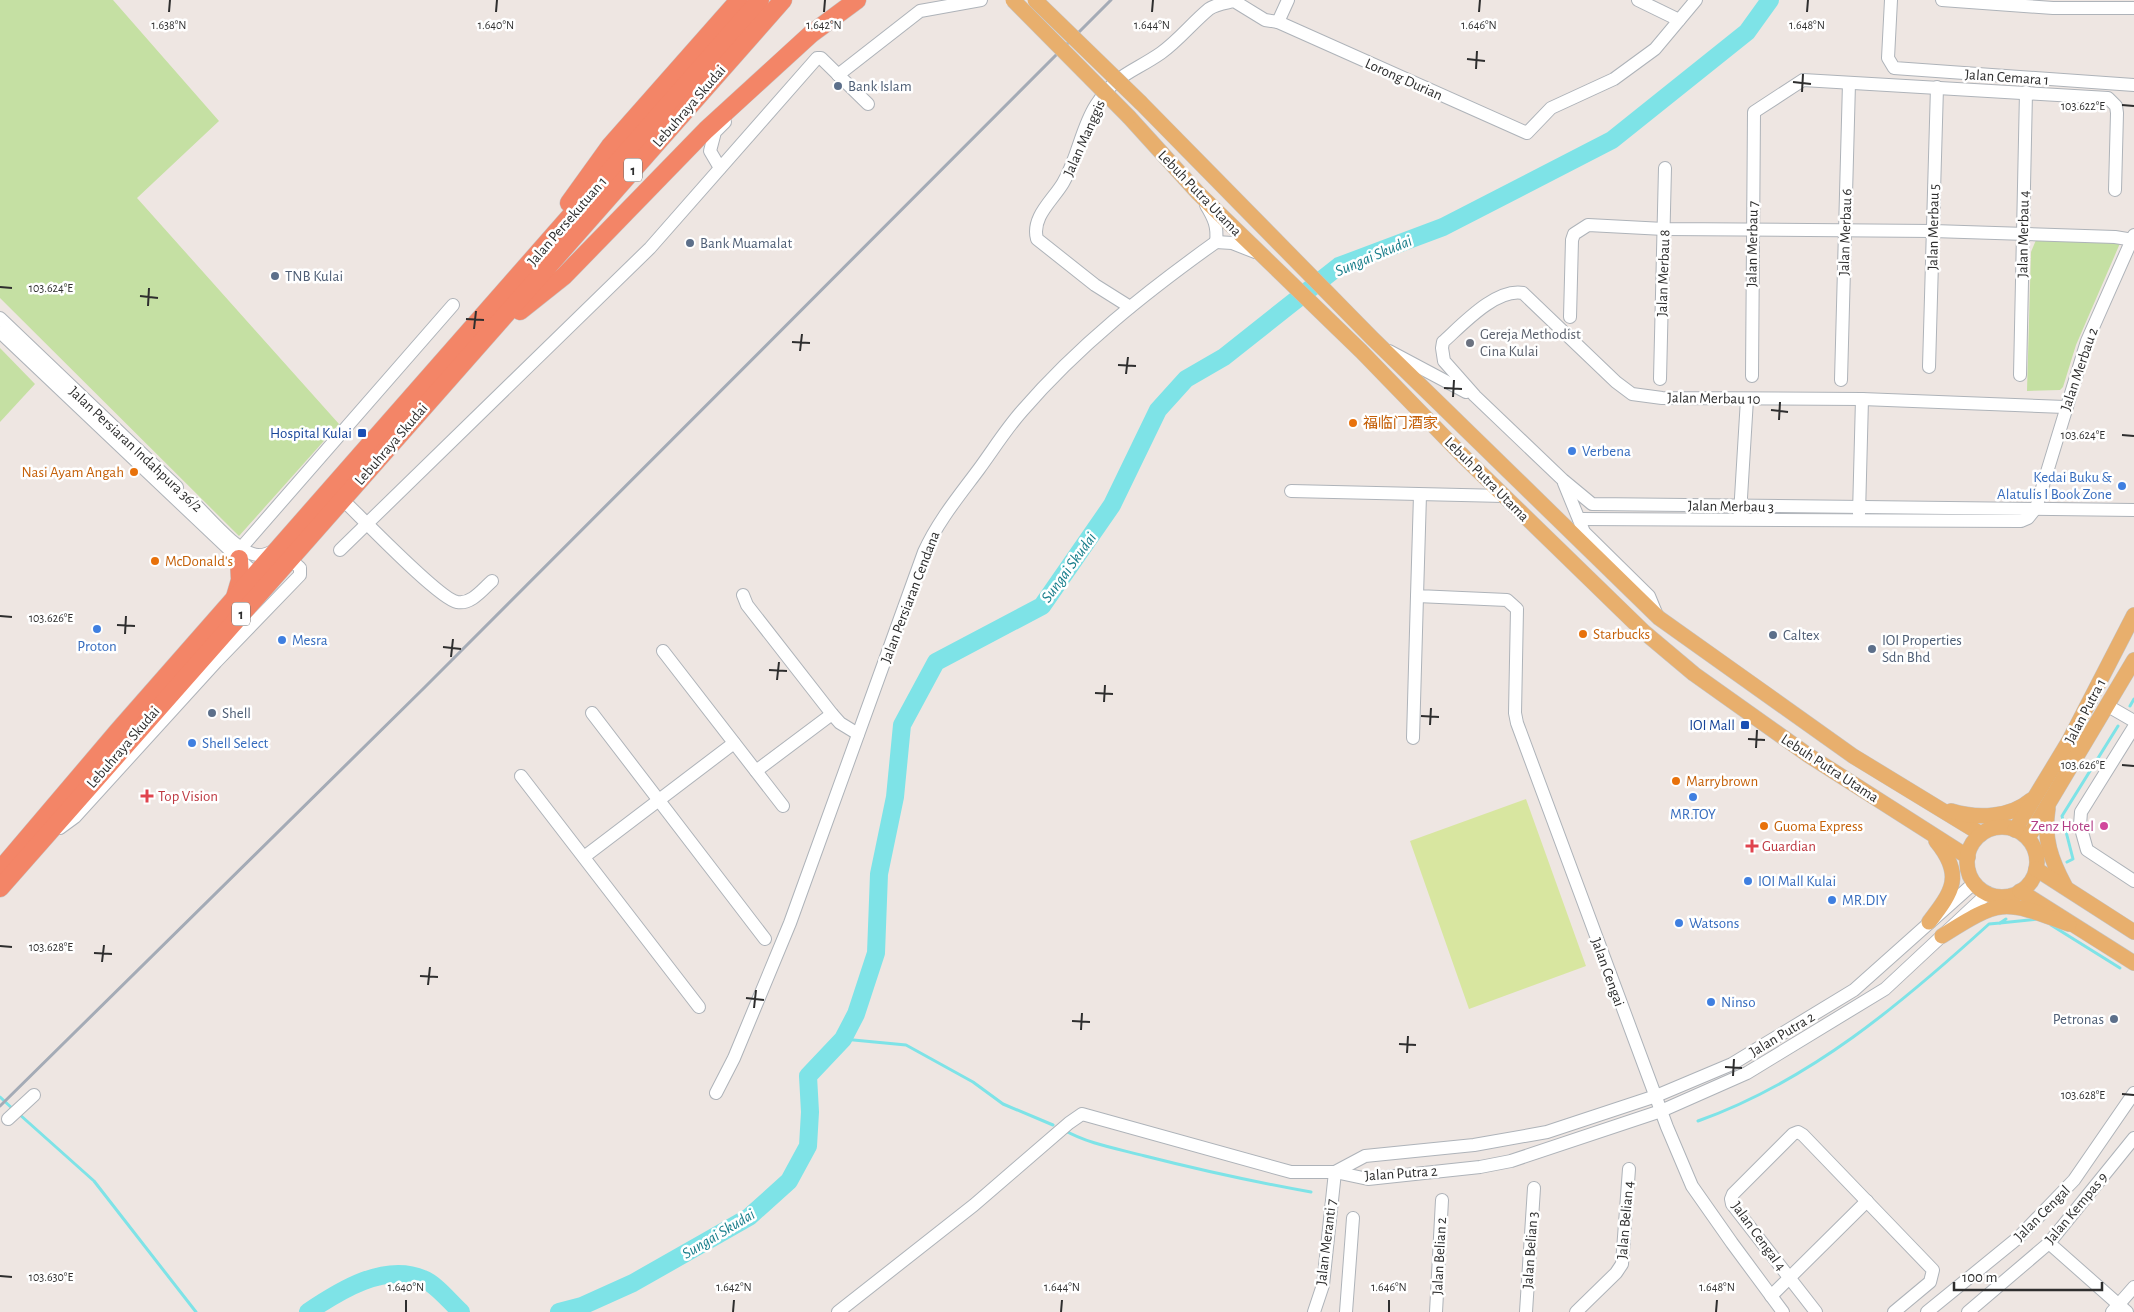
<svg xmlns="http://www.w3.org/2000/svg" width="2134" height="1312" viewBox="0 0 2134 1312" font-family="'Alegreya Sans','Noto Sans SC',sans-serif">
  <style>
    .green { fill: #c5e0a3 }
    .pitch { fill: #d8e6a0 }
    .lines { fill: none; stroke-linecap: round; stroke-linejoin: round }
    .stream { stroke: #7ee3e7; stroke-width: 3 }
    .river { stroke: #7ee3e7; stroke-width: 18 }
    .minor-casing { stroke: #aeb3b9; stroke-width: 14 }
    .major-casing { stroke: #c4c4c4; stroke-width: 16 }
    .highway-casing { stroke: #c4c4c4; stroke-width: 19 }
    .minor { stroke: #fff; stroke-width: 12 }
    .major { stroke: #e8af6d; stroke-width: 15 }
    .highway { stroke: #f38567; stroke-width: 18 }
    .rail { stroke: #a4abb6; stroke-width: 3 }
    .major-bridge-casing { stroke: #c4c4c4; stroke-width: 16; stroke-linecap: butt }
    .major-bridge { stroke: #e8af6d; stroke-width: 15 }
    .ticks { fill: none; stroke: #2e2e2e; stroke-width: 2 }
    .service-dot { fill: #5c6f8a; stroke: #fff; stroke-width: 2 }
    .worship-dot { fill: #6b7280; stroke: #fff; stroke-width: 2 }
    .food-dot { fill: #e8710a; stroke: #fff; stroke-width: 2 }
    .transit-dot { fill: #1a4fb4; stroke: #fff; stroke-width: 2 }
    .shop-dot { fill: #3f7fe0; stroke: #fff; stroke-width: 2 }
    .health-dot { fill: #e0444e; stroke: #fff; stroke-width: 2 }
    .hotel-dot { fill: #d1479c; stroke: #fff; stroke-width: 2 }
    .labels { text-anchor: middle; stroke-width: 5; stroke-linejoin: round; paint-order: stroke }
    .shield { fill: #fff; stroke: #6d6d6d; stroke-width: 1 }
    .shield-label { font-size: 14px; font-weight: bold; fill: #2e2e2e }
    .street-label { font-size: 15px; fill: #2e2e2e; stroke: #fff }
    .service-label { font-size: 15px; fill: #4e5e75; stroke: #fff; text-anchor: start }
    .worship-label { font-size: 15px; fill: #5b616d; stroke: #fff; text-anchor: start }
    .food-label { font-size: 15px; fill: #c56008; stroke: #fff; text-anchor: start }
    .transit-label { font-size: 15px; fill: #164399; stroke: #fff; text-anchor: end }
    .shop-label { font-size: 15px; fill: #366cbe; stroke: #fff; text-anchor: start }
    .health-label { font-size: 15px; fill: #be3a42; stroke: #fff; text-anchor: start }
    .hotel-label { font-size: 15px; fill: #b23c85; stroke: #fff; text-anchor: end }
    .water-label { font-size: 16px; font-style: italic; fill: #177d8a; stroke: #fff }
    .ticks-label { font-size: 12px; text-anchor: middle; fill: #2e2e2e; stroke: #fff; stroke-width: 5; stroke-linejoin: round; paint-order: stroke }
  </style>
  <rect width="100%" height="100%" fill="#eee6e2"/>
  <g class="green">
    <polygon points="0,0 113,0 219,121 137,198 339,424 239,536 0,298"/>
    <polygon points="2036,240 2121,241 2076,345 2063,387 2060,390 2027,391 2031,252"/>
    <polygon points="0,348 35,384 0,422"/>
  </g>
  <polygon class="pitch" points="1526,799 1586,966 1469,1009 1410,841"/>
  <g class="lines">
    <g class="stream">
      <polyline points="2130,706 2134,699"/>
      <polyline points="2067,862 2073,859 2062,816 2118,726"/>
      <polyline points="2000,923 2038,919"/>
      <polyline points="2051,925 2120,968"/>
      <polyline points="843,1039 906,1045 973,1082 1003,1104 1053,1125"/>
      <polyline points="0,1097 14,1110"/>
      <polyline points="19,1114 94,1181 196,1312"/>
      <path d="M1698 1121C1810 1081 1901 1004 1989 924L2000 923 2006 919"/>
      <path d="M1064 1130C1088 1144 1119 1149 1145 1156 1200 1170 1255 1182 1311 1192"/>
    </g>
    <g class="river">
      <path d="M308 1312C339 1291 385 1262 423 1279 436 1284 450 1302 461 1312"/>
      <polyline points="559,1312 582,1306 633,1283 749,1217 789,1181 808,1146 810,1112 808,1076 843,1039 856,1014 876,953 879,874 895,797 902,725 936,662 1042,606 1112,505 1158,410 1186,379 1224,357 1339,266 1443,227 1612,140 1747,32 1770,0"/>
    </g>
    <defs>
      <g id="minor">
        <polyline points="1638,0 1679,20"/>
        <polyline points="1891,0 1888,58 1894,68 2134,85"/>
        <polyline points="1942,0 2053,8 2134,8"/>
        <polyline points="1278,22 1527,133 1551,108 1614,79 1655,49 1696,0"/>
        <polyline points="838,75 920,11 981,0"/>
        <polyline points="720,168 710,151 715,132 725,122"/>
        <path d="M1206 205C1214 218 1218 227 1216 242"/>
        <polyline points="1216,242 1232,243 1255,252"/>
        <path d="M1130 307 1095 285 1037 239C1031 217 1053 200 1063 183 1078 158 1081 128 1096 105 1117 73 1132 73 1161 53 1179 40 1192 23 1209 9 1216 4 1226 3 1234 1L1265 20 1278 22 1288 0"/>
        <polyline points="1570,317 1572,240 1574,234 1588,225 1664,229 1933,231 2115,237 2134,240"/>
        <polyline points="0,318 177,487"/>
        <polyline points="0,332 256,575 263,575"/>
        <polyline points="1389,351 1466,392"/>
        <polyline points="1929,367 1937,87"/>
        <polyline points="2020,375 2026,92"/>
        <polyline points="1752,376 1754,112 1803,80 2108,98 2116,106 2117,113 2115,190"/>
        <polyline points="1660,379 1665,168"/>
        <polyline points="1841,380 1849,83"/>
        <path d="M2065 407 1862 399 1662 398 1632 394 1616 382 1523 293C1496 288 1463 324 1443 342L1442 348 1444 361 1475 396 1563 480 1592 504 2134 510"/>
        <polyline points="1564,483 1584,532 1649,596 1656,613"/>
        <polyline points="1291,491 1504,496"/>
        <polyline points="1420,495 1417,596 1507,600 1517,609 1515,713 1517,723 1667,1127 1692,1186 1732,1243 1783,1312"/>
        <path d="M342 499C360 516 439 599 457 602 471 605 483 589 492 581"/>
        <path d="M195 504C209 518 239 554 258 555 265 556 271 552 277 549"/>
        <polyline points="1740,514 1747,399"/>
        <polyline points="1859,514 1862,399"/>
        <polyline points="1579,519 2021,521 2028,518 2036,508 2087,341 2134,235"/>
        <polyline points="241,548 453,305"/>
        <polyline points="340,550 650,248 817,58 821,58 868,104"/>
        <polyline points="743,595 747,605 832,714 840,723 858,734"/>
        <polyline points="663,651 783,806"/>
        <polyline points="2108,706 2134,721"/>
        <polyline points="592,713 765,939"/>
        <polyline points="2134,727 2081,812 2080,825 2087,850 2134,881"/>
        <polyline points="1413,738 1417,596"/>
        <polyline points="756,771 832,714"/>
        <polyline points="521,776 699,1007"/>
        <polyline points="60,828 75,817 216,662 300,575 300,568 290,559"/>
        <polyline points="584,857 734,743"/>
        <path d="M716 1093 734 1058 790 923 924 552C938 521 959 496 979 469 993 450 1006 429 1022 411 1078 346 1146 292 1216 242"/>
        <polyline points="8,1119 34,1095"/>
        <polyline points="1335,1172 1365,1156 1474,1145 1547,1132 1656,1096 1732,1064 1854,990 1974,883"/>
        <polyline points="2049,1243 2127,1312"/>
        <polyline points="1771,1296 1867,1201"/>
        <polyline points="838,1312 974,1205 1069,1123 1082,1114 1291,1172 1335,1172 1368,1179 1480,1167 1511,1161 1661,1111 1747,1073 1885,989 1988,893"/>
        <polyline points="1314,1312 1323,1285 1335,1172"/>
        <polyline points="1346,1312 1353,1218"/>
        <polyline points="1436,1312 1442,1200"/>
        <polyline points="1526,1312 1534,1188"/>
        <polyline points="1576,1312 1616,1273 1622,1264 1629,1169"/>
        <polyline points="1816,1312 1732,1204 1731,1199 1733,1194 1793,1134 1798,1132 1803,1135 1933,1270 1930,1282 1894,1312"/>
        <polyline points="1927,1312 2019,1237 2074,1180 2134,1093"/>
        <polyline points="1968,1312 2049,1243 2134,1138"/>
        <polyline points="2112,1312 2134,1287"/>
      </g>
      <g id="major">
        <polyline points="1141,103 1372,338 1659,618 1853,756 1981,834"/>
        <polyline points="1129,117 1198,193 1361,351 1461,454 1644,632 1694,674 1808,755 1968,857"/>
        <path d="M2048 808C2043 838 2051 860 2065 886"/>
        <path d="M1951 811C1977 819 2010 818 2031 800"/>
        <circle cx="2002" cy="862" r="35"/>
        <polyline points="2015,830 2069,741 2134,615"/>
        <polyline points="2028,838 2134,660"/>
        <polyline points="2036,869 2134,932"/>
        <polyline points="2020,891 2134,963"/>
        <path d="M1929 922C1953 891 1964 875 1936 841"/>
        <path d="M1942 936C2002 898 2003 900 2069 924"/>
      </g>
      <g id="highway">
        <polyline points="569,203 610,146 739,0"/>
        <polyline points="520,311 564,276 706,130 811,34 857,0"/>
        <polyline points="235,597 240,580 239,559"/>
        <polyline points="0,870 118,731 760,0"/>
        <polyline points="0,888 783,0"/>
      </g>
    </defs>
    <use href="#minor" class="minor-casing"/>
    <use href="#major" class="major-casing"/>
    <use href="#highway" class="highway-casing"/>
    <use href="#minor" class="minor"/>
    <use href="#major" class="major"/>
    <use href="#highway" class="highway"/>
    <polyline class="rail" points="0,1106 425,687 1111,0"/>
    <defs>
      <g id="major-bridge">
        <polyline points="1013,0 1129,117"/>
        <polyline points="1035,0 1141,103"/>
      </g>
    </defs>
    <use href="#major-bridge" class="major-bridge-casing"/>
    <use href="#major-bridge" class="major-bridge"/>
  </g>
  <path class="ticks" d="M169 12 170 0M496 12 497 0M824 12 825 0M1152 12 1153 0M1479 12 1480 0M1807 12 1808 0M1467 59 1485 61M1476 69 1477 51M1793 82 1811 84M1802 92 1803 74M2122 105 2134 106M0 287 12 288M140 296 158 298M148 306 149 288M466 319 484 320M474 329 476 311M792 342 810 343M800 351 802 334M1118 365 1136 366M1126 374 1128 357M1444 388 1462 389M1453 397 1454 380M1771 410 1788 412M1779 420 1780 402M2122 435 2134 436M0 616 12 617M117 625 135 626M125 634 126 616M443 647 461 649M451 657 453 639M769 670 787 671M777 680 779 662M1095 693 1113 694M1104 702 1105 685M1421 716 1439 717M1430 725 1431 708M1748 739 1765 740M1756 748 1757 730M2122 765 2134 766M0 946 12 947M94 953 112 954M102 962 104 945M420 976 438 977M428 985 430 967M746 998 764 1000M754 1008 756 990M1072 1021 1090 1022M1081 1030 1082 1013M1399 1044 1416 1045M1407 1053 1408 1036M1725 1067 1742 1068M1733 1076 1734 1059M2122 1094 2134 1095M0 1276 12 1277M406 1312V1300M733 1312 734 1300M1061 1312 1062 1300M1389 1312V1300M1716 1312 1717 1300"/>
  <g class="service-dot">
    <circle cx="838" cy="86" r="5"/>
    <circle cx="690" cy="243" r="5"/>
    <circle cx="275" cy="276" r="5"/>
    <circle cx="1773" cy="635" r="5"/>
    <circle cx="1872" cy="649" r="5"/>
    <circle cx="212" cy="713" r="5"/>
    <circle cx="2114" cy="1019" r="5"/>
  </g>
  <circle class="worship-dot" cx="1470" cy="343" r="5"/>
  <g class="food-dot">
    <circle cx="1353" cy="423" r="5"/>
    <circle cx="134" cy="472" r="5"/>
    <circle cx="155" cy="561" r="5"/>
    <circle cx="1583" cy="634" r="5"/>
    <circle cx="1676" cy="781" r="5"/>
    <circle cx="1764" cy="826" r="5"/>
  </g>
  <g class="transit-dot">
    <rect x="357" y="428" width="10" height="10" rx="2.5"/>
    <rect x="1740" y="720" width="10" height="10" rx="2.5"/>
  </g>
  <g class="shop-dot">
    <circle cx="1572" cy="451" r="5"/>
    <circle cx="2122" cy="486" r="5"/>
    <circle cx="97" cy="629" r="5"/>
    <circle cx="282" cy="640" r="5"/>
    <circle cx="192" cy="743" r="5"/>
    <circle cx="1693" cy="797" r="5"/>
    <circle cx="1748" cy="881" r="5"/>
    <circle cx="1832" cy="900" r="5"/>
    <circle cx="1679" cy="923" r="5"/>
    <circle cx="1711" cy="1002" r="5"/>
  </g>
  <g class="health-dot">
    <path d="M144.5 788.5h5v5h5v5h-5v5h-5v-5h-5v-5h5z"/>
    <path d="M1749.5 838.5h5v5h5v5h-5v5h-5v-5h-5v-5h5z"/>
  </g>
  <circle class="hotel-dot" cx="2104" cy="826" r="5"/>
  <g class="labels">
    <g class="shield">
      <rect x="624" y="158.5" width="18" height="23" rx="4"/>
      <rect x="232" y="602.5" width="18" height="23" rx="4"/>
    </g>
    <g class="shield-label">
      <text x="633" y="175">1</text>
      <text x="241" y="619">1</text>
    </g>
    <g class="street-label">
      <text transform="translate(2007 77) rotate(4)" y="5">Jalan Cemara 1</text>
      <text transform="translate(1404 79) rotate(24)" y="5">Lorong Durian</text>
      <text transform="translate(689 106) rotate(-49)" y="5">Lebuhraya Skudai</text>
      <text transform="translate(1084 138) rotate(-66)" y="5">Jalan Manggis</text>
      <text transform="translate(1200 193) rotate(46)" y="5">Lebuh Putra Utama</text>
      <text transform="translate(567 221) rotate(-49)" y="5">Jalan Persekutuan 1</text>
      <text transform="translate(1933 227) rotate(-89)" y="5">Jalan Merbau 5</text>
      <text transform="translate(1845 232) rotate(-88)" y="5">Jalan Merbau 6</text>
      <text transform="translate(2023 234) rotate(-89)" y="5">Jalan Merbau 4</text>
      <text transform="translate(1752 244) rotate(-89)" y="5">Jalan Merbau 7</text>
      <text transform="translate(1663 273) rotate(-88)" y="5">Jalan Merbau 8</text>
      <text transform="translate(2079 369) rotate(-71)" y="5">Jalan Merbau 2</text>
      <text transform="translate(1714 398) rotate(1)" y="5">Jalan Merbau 10</text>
      <text transform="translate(391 444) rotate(-49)" y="5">Lebuhraya Skudai</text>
      <text transform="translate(136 449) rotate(43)" y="5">Jalan Persiaran Indahpura 36/2</text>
      <text transform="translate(1487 479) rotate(45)" y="5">Lebuh Putra Utama</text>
      <text transform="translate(1731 506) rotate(1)" y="5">Jalan Merbau 3</text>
      <text transform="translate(910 597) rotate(-69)" y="5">Jalan Persiaran Cendana</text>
      <text transform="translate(2085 711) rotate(-62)" y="5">Jalan Putra 1</text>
      <text transform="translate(123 747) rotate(-49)" y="5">Lebuhraya Skudai</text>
      <text transform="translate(1830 768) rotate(33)" y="5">Lebuh Putra Utama</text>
      <text transform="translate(1608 972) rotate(70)" y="5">Jalan Cengai</text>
      <text transform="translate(1782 1034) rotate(-31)" y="5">Jalan Putra 2</text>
      <text transform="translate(1401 1173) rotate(-4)" y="5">Jalan Putra 2</text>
      <text transform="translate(2076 1208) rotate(-50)" y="5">Jalan Kempas 9</text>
      <text transform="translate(2042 1213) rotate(-45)" y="5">Jalan Cengal</text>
      <text transform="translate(1625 1220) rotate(-85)" y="5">Jalan Belian 4</text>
      <text transform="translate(1759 1236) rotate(54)" y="5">Jalan Cengal 4</text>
      <text transform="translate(1326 1242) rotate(-83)" y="5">Jalan Meranti 7</text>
      <text transform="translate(1530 1250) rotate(-86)" y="5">Jalan Belian 3</text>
      <text transform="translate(1439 1256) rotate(-87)" y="5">Jalan Belian 2</text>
    </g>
    <g class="service-label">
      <text x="848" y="91">Bank Islam</text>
      <text x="700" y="248">Bank Muamalat</text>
      <text x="285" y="281">TNB Kulai</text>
      <text x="1783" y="640">Caltex</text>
      <text x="1882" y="645">IOI Properties<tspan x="1882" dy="17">Sdn Bhd</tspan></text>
      <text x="222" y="718">Shell</text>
      <text x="2104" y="1024" text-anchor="end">Petronas</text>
    </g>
    <g class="worship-label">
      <text x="1480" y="339">Gereja Methodist<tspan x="1480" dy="17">Cina Kulai</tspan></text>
    </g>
    <g class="food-label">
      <text x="1363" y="428">福临门酒家</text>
      <text x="124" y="477" text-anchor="end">Nasi Ayam Angah</text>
      <text x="165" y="566">McDonald's</text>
      <text x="1593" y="639">Starbucks</text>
      <text x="1686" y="786">Marrybrown</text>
      <text x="1774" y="831">Guoma Express</text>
    </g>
    <g class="transit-label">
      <text x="352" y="438">Hospital Kulai</text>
      <text x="1735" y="730">IOI Mall</text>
    </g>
    <g class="shop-label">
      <text x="1582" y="456">Verbena</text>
      <text x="2112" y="482" text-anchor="end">Kedai Buku &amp;<tspan x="2112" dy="17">Alatulis I Book Zone</tspan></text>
      <text x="292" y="645">Mesra</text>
      <text x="97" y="651" text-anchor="middle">Proton</text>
      <text x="202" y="748">Shell Select</text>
      <text x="1693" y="819" text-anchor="middle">MR.TOY</text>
      <text x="1758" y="886">IOI Mall Kulai</text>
      <text x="1842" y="905">MR.DIY</text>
      <text x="1689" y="928">Watsons</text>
      <text x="1721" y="1007">Ninso</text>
    </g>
    <g class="health-label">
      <text x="158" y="801">Top Vision</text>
      <text x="1762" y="851">Guardian</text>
    </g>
    <g class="hotel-label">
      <text x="2094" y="831">Zenz Hotel</text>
    </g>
    <g class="water-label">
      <text transform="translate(1373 255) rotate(-23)" y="6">Sungai Skudai</text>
      <text transform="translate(1068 567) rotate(-54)" y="6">Sungai Skudai</text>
      <text transform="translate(718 1233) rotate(-31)" y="6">Sungai Skudai</text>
    </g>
  </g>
  <g class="ticks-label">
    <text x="169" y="29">1.638°N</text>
    <text x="496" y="29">1.640°N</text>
    <text x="824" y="29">1.642°N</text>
    <text x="1152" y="29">1.644°N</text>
    <text x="1479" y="29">1.646°N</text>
    <text x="1807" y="29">1.648°N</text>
    <text x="2083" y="110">103.622°E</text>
    <text x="51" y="292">103.624°E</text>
    <text x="2083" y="439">103.624°E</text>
    <text x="51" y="622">103.626°E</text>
    <text x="2083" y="769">103.626°E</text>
    <text x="51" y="951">103.628°E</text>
    <text x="2083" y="1099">103.628°E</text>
    <text x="51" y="1281">103.630°E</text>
    <text x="406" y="1291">1.640°N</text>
    <text x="734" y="1291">1.642°N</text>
    <text x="1062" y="1291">1.644°N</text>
    <text x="1389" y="1291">1.646°N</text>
    <text x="1717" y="1291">1.648°N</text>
  </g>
  <path d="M1954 1282v8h148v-8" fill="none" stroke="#2e2e2e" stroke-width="2.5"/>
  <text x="1962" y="1282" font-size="15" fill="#2e2e2e" stroke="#ffffff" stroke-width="4" paint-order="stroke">100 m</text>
</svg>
